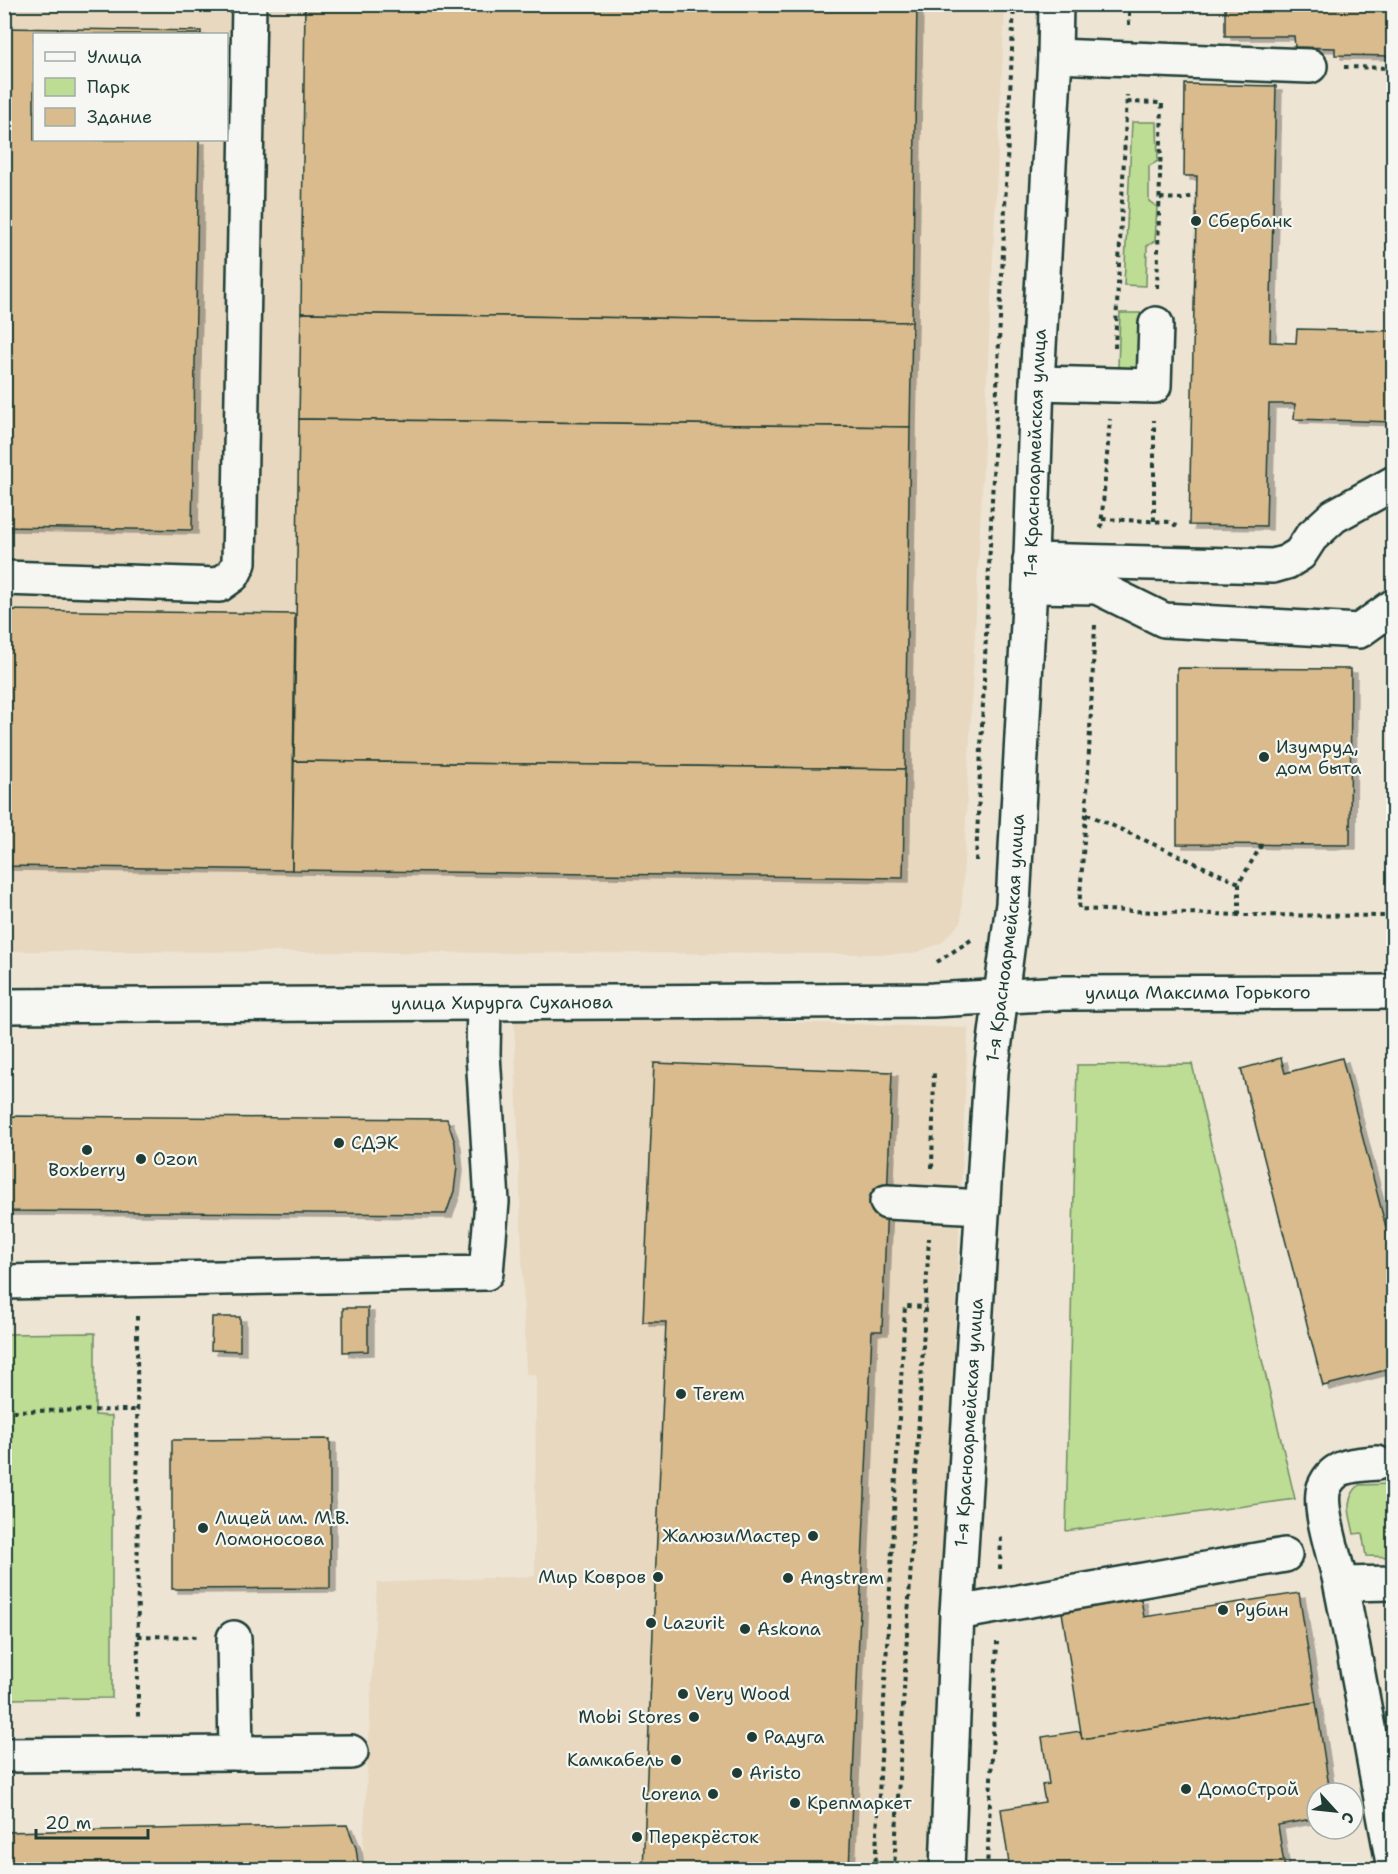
<svg xmlns="http://www.w3.org/2000/svg" width="1398" height="1874" viewBox="0 0 1398 1874" font-family="'Shantell Sans',sans-serif">
  <style>
    .built { fill: #e7d8bf; fill-rule: evenodd }
    .green { fill: #bddc94; stroke: #6e8c64; stroke-width: 1.5 }
    .building { fill: #d9bb8d; stroke: #1f3d34; stroke-width: 1.5; filter: url(#shadow) }
    .lines { fill: none; stroke-linecap: round; stroke-linejoin: round }
    .minor-casing { stroke: #1f3d34; stroke-width: 38 }
    .path { stroke: #1f3d34; stroke-width: 4; stroke-dasharray: 4.5 4.5; stroke-linecap: butt }
    .minor { stroke: #f6f6f2; stroke-width: 33 }
    .poi-dot { fill: #1f3d34; stroke: #f6f6f2; stroke-width: 2 }
    .labels { text-anchor: middle; stroke-width: 4.5; stroke-linejoin: round; paint-order: stroke }
    .poi-label { font-size: 18px; fill: #1f3d34; stroke: #f6f6f2; text-anchor: start }
    .street-label { font-size: 18px; fill: #1f3d34; stroke: #f6f6f2 }
  </style>
  <defs>
    <filter id="shadow"><feDropShadow dx="6" dy="4" stdDeviation="0" flood-color="#0004"/></filter>
  </defs>
  <rect width="100%" height="100%" fill="#ede4d4"/>
  <filter id="ink" filterUnits="userSpaceOnUse"><feTurbulence type="fractalNoise" baseFrequency=".0167" numOctaves="2"/><feDisplacementMap in="SourceGraphic" scale="12" xChannelSelector="R" yChannelSelector="G"/><feConvolveMatrix kernelMatrix="1 2 1 2 8 2 1 2 1" color-interpolation-filters="sRGB"/></filter>
  <g filter="url(#ink)">
    <g class="built">
      <path d="M5 5H1005L961 922 941 943 912 954 5 951ZM34 34H226V140H34Z"/>
      <polygon points="514,1013 968,1028 931,1869 362,1870 377,1583 535,1576 536,1375 526,1374"/>
    </g>
    <g class="green">
      <polygon points="1132,122 1157,122 1158,161 1149,166 1149,201 1157,207 1155,241 1147,246 1146,286 1124,285"/>
      <polygon points="1120,313 1146,313 1143,369 1118,367"/>
      <polygon points="1192,1064 1295,1499 1066,1531 1077,1065"/>
      <polygon points="95,1333 95,1415 112,1416 112,1698 5,1699 5,1334"/>
      <path d="M1393 1484V1557L1366 1556 1362 1533 1354 1534C1350 1513 1343 1501 1359 1485Z"/>
    </g>
    <g class="building">
      <polygon points="305,4 917,4 912,322 301,313"/>
      <polygon points="1225,4 1394,4 1394,56 1335,55 1335,48 1295,47 1294,36 1225,36"/>
      <polygon points="4,28 201,31 201,34 34,34 34,140 199,140 192,530 4,527"/>
      <polygon points="1185,84 1276,86 1270,342 1296,343 1297,329 1394,331 1394,422 1294,419 1295,404 1269,404 1266,526 1189,525 1197,176 1184,176"/>
      <polygon points="301,313 912,322 910,427 299,419"/>
      <polygon points="299,419 910,427 905,769 294,761"/>
      <polygon points="4,610 295,614 292,870 4,866"/>
      <polygon points="1177,668 1351,669 1350,845 1177,844"/>
      <polygon points="294,761 905,769 903,878 292,870"/>
      <polygon points="1281,1058 1285,1073 1342,1058 1394,1258 1394,1368 1323,1386 1241,1069"/>
      <polygon points="654,1063 892,1072 882,1331 872,1331 849,1870 643,1870 666,1322 643,1322"/>
      <polygon points="4,1116 447,1119 455,1143 457,1167 454,1191 446,1214 4,1211"/>
      <polygon points="343,1308 368,1308 368,1351 343,1352"/>
      <polygon points="212,1317 240,1317 240,1351 211,1350"/>
      <polygon points="330,1439 330,1588 172,1589 172,1440"/>
      <polygon points="1394,1447 1394,1477 1378,1478 1376,1449"/>
      <polygon points="1299,1593 1316,1702 1082,1739 1062,1612 1141,1599 1144,1617"/>
      <polygon points="1316,1702 1330,1793 1317,1793 1317,1818 1278,1825 1285,1870 1010,1870 1001,1809 1045,1802 1042,1785 1049,1784 1042,1737 1080,1731 1082,1739"/>
      <polygon points="347,1825 356,1848 359,1870 4,1870 4,1832"/>
    </g>
    <g class="lines">
      <defs>
        <g id="minor">
          <polyline points="1055,56 1310,66"/>
          <polyline points="1037,383 1154,386 1156,324"/>
          <polyline points="1030,560 1273,566 1287,562 1300,554 1311,537 1334,516 1394,483"/>
          <polyline points="4,578 219,585 233,575 239,563 249,4"/>
          <polyline points="1030,586 1097,587 1164,620 1359,631 1394,606"/>
          <path id="s1" d="M4 1006 933 1000 1063 993 1394 992"/>
          <polyline points="887,1202 983,1207"/>
          <polyline points="4,1282 486,1273 492,1202 483,1054 484,1003"/>
          <path d="M1377 1463C1355 1465 1333 1464 1324 1488 1317 1509 1337 1563 1341 1586 1360 1680 1376 1774 1394 1868"/>
          <polyline points="1341,1584 1394,1583"/>
          <polyline points="957,1613 1285,1555"/>
          <polyline points="234,1638 236,1753"/>
          <polyline points="4,1755 351,1752"/>
          <path id="s2" d="M947 1870 957 1613 991 1072 1013 904 1030 586 1037 383 1055 56 1056 4"/>
        </g>
      </defs>
      <use href="#minor" class="minor-casing"/>
      <g class="path">
        <polyline points="1129,25 1129,4"/>
        <polyline points="1344,67 1394,68"/>
        <polyline points="1127,102 1162,103 1157,288"/>
        <polyline points="1160,198 1182,199 1197,195"/>
        <polyline points="1115,348 1127,95"/>
        <polyline points="1102,519 1170,522 1178,527"/>
        <polyline points="1154,521 1154,420"/>
        <polyline points="1101,528 1110,419"/>
        <polyline points="1095,625 1086,814 1079,909 1239,915 1394,916"/>
        <polyline points="1087,814 1239,883"/>
        <polyline points="976,861 1014,4"/>
        <polyline points="1239,915 1239,883 1262,844"/>
        <polyline points="937,962 971,940"/>
        <polyline points="932,1168 934,1071"/>
        <polyline points="137,1316 138,1719"/>
        <polyline points="4,1411 137,1410"/>
        <polyline points="1000,1569 1001,1535"/>
        <polyline points="138,1636 200,1637"/>
        <polyline points="875,1870 905,1306 926,1307"/>
        <polyline points="894,1870 929,1238"/>
        <polyline points="987,1870 997,1642"/>
      </g>
      <use href="#minor" class="minor"/>
    </g>
  </g>
  <g class="poi-dot">
    <circle cx="1196" cy="221" r="6"/>
    <circle cx="1264" cy="757" r="6"/>
    <circle cx="339" cy="1143" r="6"/>
    <circle cx="87" cy="1150" r="6"/>
    <circle cx="141" cy="1159" r="6"/>
    <circle cx="681" cy="1394" r="6"/>
    <circle cx="203" cy="1528" r="6"/>
    <circle cx="813" cy="1536" r="6"/>
    <circle cx="658" cy="1577" r="6"/>
    <circle cx="788" cy="1578" r="6"/>
    <circle cx="1223" cy="1610" r="6"/>
    <circle cx="651" cy="1623" r="6"/>
    <circle cx="745" cy="1629" r="6"/>
    <circle cx="683" cy="1694" r="6"/>
    <circle cx="694" cy="1717" r="6"/>
    <circle cx="752" cy="1737" r="6"/>
    <circle cx="676" cy="1760" r="6"/>
    <circle cx="737" cy="1773" r="6"/>
    <circle cx="1186" cy="1789" r="6"/>
    <circle cx="713" cy="1794" r="6"/>
    <circle cx="795" cy="1803" r="6"/>
    <circle cx="637" cy="1837" r="6"/>
  </g>
  <g class="labels">
    <g class="poi-label">
      <text x="1208" y="227">Сбербанк</text>
      <text x="1276" y="753">Изумруд,<tspan x="1276" dy="21">дом быта</tspan></text>
      <text x="351" y="1149">СДЭК</text>
      <text x="153" y="1165">Ozon</text>
      <text x="87" y="1176" text-anchor="middle">Boxberry</text>
      <text x="693" y="1400">Terem</text>
      <text x="215" y="1524">Лицей им. М.В.<tspan x="215" dy="21">Ломоносова</tspan></text>
      <text x="801" y="1542" text-anchor="end">ЖалюзиМастер</text>
      <text x="646" y="1583" text-anchor="end">Мир Ковров</text>
      <text x="800" y="1584">Angstrem</text>
      <text x="1235" y="1616">Рубин</text>
      <text x="663" y="1629">Lazurit</text>
      <text x="757" y="1635">Askona</text>
      <text x="695" y="1700">Very Wood</text>
      <text x="682" y="1723" text-anchor="end">Mobi Stores</text>
      <text x="764" y="1743">Радуга</text>
      <text x="664" y="1766" text-anchor="end">Камкабель</text>
      <text x="749" y="1779">Aristo</text>
      <text x="1198" y="1795">ДомоСтрой</text>
      <text x="701" y="1800" text-anchor="end">Lorena</text>
      <text x="807" y="1809">Крепмаркет</text>
      <text x="649" y="1843">Перекрёсток</text>
    </g>
    <g class="street-label">
      <text dy="6" stroke="none"><textPath href="#s2" startOffset="1420">1-я Красноармейская улица</textPath></text>
      <text dy="6" stroke="none"><textPath href="#s2" startOffset="934">1-я Красноармейская улица</textPath></text>
      <text dy="6" stroke="none"><textPath href="#s1" startOffset="1194">улица Максима Горького</textPath></text>
      <text dy="6" stroke="none"><textPath href="#s1" startOffset="498">улица Хирурга Суханова</textPath></text>
      <text dy="6" stroke="none"><textPath href="#s2" startOffset="448">1-я Красноармейская улица</textPath></text>
    </g>
  </g>
  <rect width="1398" height="1874" fill="none" stroke="#f6f6f2" stroke-width="24"/>
  <rect x="12" y="12" width="1374" height="1850" fill="none" stroke="#1f3d34" stroke-width="2" filter="url(#ink)"/>
  <rect x="33" y="33" width="195" height="108" fill="#f6f6f2" stroke="#a0aca6" stroke-width="1.5"/>
  <rect x="45" y="52" width="30" height="9" fill="#f6f6f2" stroke="#a0aca6" stroke-width="1.5"/>
  <text x="87" y="63" font-size="18" fill="#1f3d34">Улица</text>
  <rect x="45" y="78" width="30" height="18" fill="#bddc94" stroke="#a0aca6" stroke-width="1.5"/>
  <text x="87" y="93" font-size="18" fill="#1f3d34">Парк</text>
  <rect x="45" y="108" width="30" height="18" fill="#d9bb8d" stroke="#a0aca6" stroke-width="1.5"/>
  <text x="87" y="123" font-size="18" fill="#1f3d34">Здание</text>
  <g transform="translate(1335 1811) rotate(117)"><circle r="28" fill="#f6f6f2" stroke="#a0aca6" stroke-width="1.5"/>
  <path d="M0-4.5L10 22L0 15L-10 22Z" fill="#1f3d34"/>
  <text y="-9" font-size="16" font-weight="bold" text-anchor="middle" fill="#1f3d34">С</text>
  </g>
  <path d="M36 1829v9h112v-9" fill="none" stroke="#1f3d34" stroke-width="3"/>
  <text x="45" y="1829" font-size="18" fill="#1f3d34" stroke="#f6f6f2" stroke-width="4.5" paint-order="stroke">20 m</text>
</svg>
